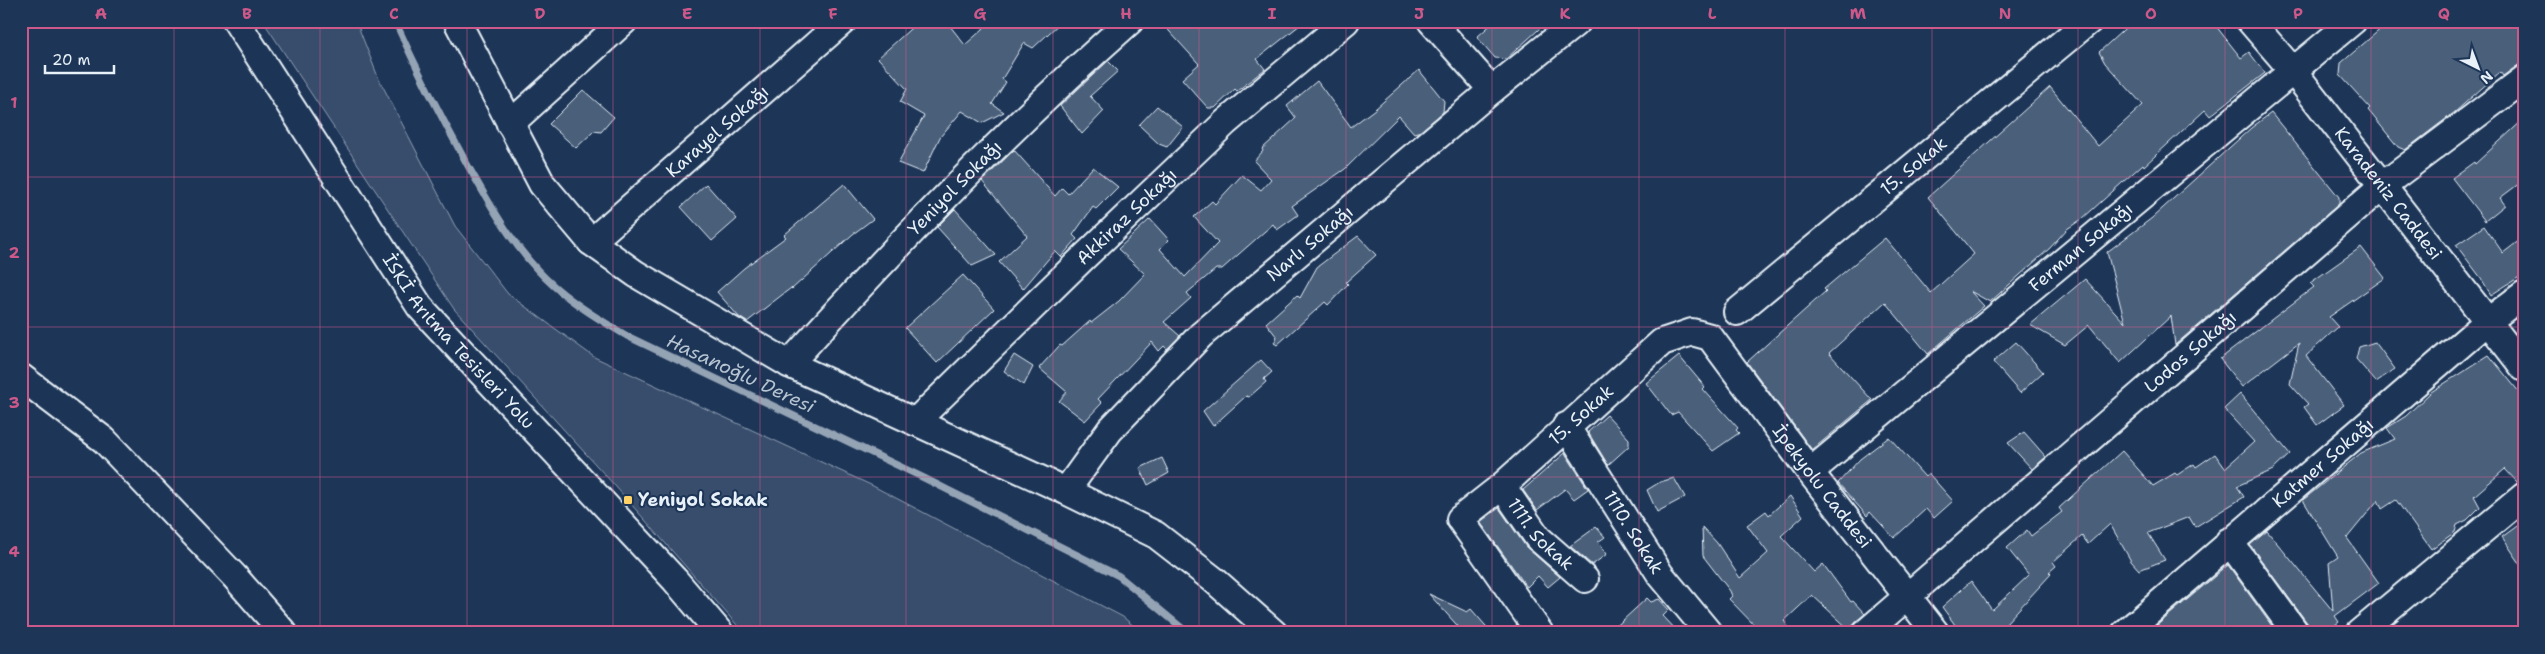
<svg xmlns="http://www.w3.org/2000/svg" width="2545" height="654" viewBox="0 0 2545 654" font-family="'Shantell Sans',sans-serif">
  <style>
    .green { fill: #374d6c; stroke: #909fb2 }
    .lines { fill: none; stroke-linecap: round; stroke-linejoin: round }
    .stream { stroke: #95a4b5; stroke-width: 7 }
    .building { fill: #495e7a; stroke: #e8f1f8 }
    .minor-casing { stroke: #e8f1f8; stroke-width: 30 }
    .minor { stroke: #1d3557; stroke-width: 26 }
    .grid { fill: none; stroke: #cd598a; stroke-width: 1; stroke-opacity: 0.55 }
    .poi-dot { fill: #ffd166; stroke: #1d3557; stroke-width: 2 }
    .labels { text-anchor: middle; stroke-width: 4; stroke-linejoin: round; paint-order: stroke }
    .street-label { font-size: 18px; fill: #e8f1f8; stroke: #1d3557 }
    .poi-label { font-size: 18px; font-weight: bold; fill: #e8f1f8; stroke: #1d3557; text-anchor: start }
    .water-label { font-size: 19px; font-style: italic; fill: #b7c4d1; stroke: #1d3557 }
    .neatline { fill: none; stroke: #cd598a; stroke-width: 2 }
    .grid-label { font-size: 16px; text-anchor: middle; font-weight: bold; fill: #cd598a }
  </style>
  <rect width="100%" height="100%" fill="#1d3557"/>
  <filter id="ink" filterUnits="userSpaceOnUse"><feTurbulence type="fractalNoise" baseFrequency=".02" numOctaves="2"/><feDisplacementMap in="SourceGraphic" scale="10" xChannelSelector="R" yChannelSelector="G"/><feConvolveMatrix kernelMatrix="1 2 1 2 8 2 1 2 1" color-interpolation-filters="sRGB"/></filter>
  <g filter="url(#ink)">
    <polygon class="green" points="263,21 356,21 378,77 455,226 508,294 594,357 873,486 1123,617 1142,633 744,633 616,487 454,309"/>
    <g class="lines">
      <path class="stream" d="M395 21C417 70 441 117 467 164 492 208 516 253 555 287 577 306 602 321 627 336L924 478 1119 576 1188 633"/>
    </g>
    <g class="building">
      <polygon points="919,21 946,21 965,45 983,29 988,21 1062,21 1033,48 1024,43 1002,79 1006,82 992,104 1004,112 982,123 962,111 940,137 923,173 898,163 924,116 900,102 907,89 878,58"/>
      <polygon points="1160,21 1305,21 1257,59 1265,69 1237,91 1235,89 1215,108 1208,108 1182,79 1199,64"/>
      <polygon points="1495,21 1548,21 1506,59 1495,58 1477,37"/>
      <polygon points="2133,21 2212,21 2241,58 2249,52 2265,73 2210,116 2205,110 2144,166 2143,164 2082,219 2067,229 2050,248 1990,302 1970,291 1984,306 1928,354 1885,302 1829,353 1872,400 1812,450 1747,362 1826,291 1824,289 1885,238 1931,293 1974,254 1928,197 2050,87 2098,146 2143,105 2105,63 2099,52"/>
      <polygon points="2390,21 2524,21 2524,61 2503,76 2500,72 2455,112 2405,150 2398,147 2368,110 2370,108 2340,75 2341,63"/>
      <polygon points="1108,61 1118,71 1090,96 1104,111 1082,134 1060,106"/>
      <polygon points="1419,70 1444,101 1443,112 1421,131 1414,133 1399,116 1345,169 1292,206 1298,215 1277,230 1273,224 1222,269 1216,269 1187,293 1191,298 1164,322 1180,336 1167,349 1164,346 1159,351 1152,342 1098,399 1102,403 1085,421 1059,401 1067,392 1039,368 1060,345 1062,346 1090,321 1091,323 1119,301 1145,274 1118,249 1150,219 1169,240 1160,249 1185,277 1218,243 1194,217 1212,201 1215,204 1242,175 1261,190 1271,179 1254,161 1263,151 1262,149 1296,118 1287,106 1317,81 1351,127 1375,109"/>
      <polygon points="583,90 614,117 601,132 594,131 576,148 549,124"/>
      <polygon points="1157,106 1183,127 1167,147 1159,144 1139,125"/>
      <polygon points="2271,113 2339,197 2339,204 2175,345 2171,316 2120,363 2089,325 2065,345 2030,325 2085,279 2125,323 2107,252 2152,218 2251,128"/>
      <polygon points="2524,119 2524,180 2500,198 2505,205 2485,221 2452,178 2474,162 2475,164"/>
      <polygon points="1014,150 1055,196 1062,188 1068,194 1093,167 1118,187 1096,209 1093,207 1073,235 1077,239 1061,257 1055,251 1023,289 999,262 1027,236 982,181"/>
      <polygon points="706,184 737,219 712,241 681,207"/>
      <polygon points="844,184 873,219 853,234 792,289 791,288 747,322 739,317 717,292 744,268 786,237 784,235"/>
      <polygon points="955,209 996,255 972,266 937,227"/>
      <polygon points="2484,226 2503,253 2524,237 2524,274 2491,295 2481,278 2456,245"/>
      <polygon points="1358,236 1376,255 1346,282 1348,284 1328,305 1325,302 1277,345 1274,343 1277,337 1266,323 1297,295 1300,298 1317,267"/>
      <polygon points="2361,247 2385,278 2329,317 2338,327 2306,356 2344,405 2317,425 2304,407 2308,404 2290,384 2299,343 2242,387 2220,359 2314,287 2310,283"/>
      <polygon points="963,275 994,309 937,363 905,328"/>
      <polygon points="2016,342 2043,372 2020,393 1993,362"/>
      <polygon points="2375,342 2395,369 2376,382 2356,359 2359,347"/>
      <polygon points="1014,355 1033,367 1024,385 1004,371"/>
      <polygon points="2489,355 2524,398 2524,481 2518,483 2505,469 2474,496 2480,507 2467,520 2457,525 2455,532 2431,549 2396,500 2382,509 2378,500 2347,538 2379,583 2335,616 2339,622 2324,633 2311,633 2308,624 2250,545 2267,531 2333,611 2329,563 2338,557 2303,500 2361,453 2395,439 2387,428 2406,416 2431,392"/>
      <polygon points="1679,356 1705,387 1703,389 1738,428 1736,430 1739,433 1713,451 1678,412 1671,415 1646,383"/>
      <polygon points="1261,360 1272,372 1264,379 1266,382 1249,397 1246,396 1213,426 1203,411"/>
      <polygon points="2240,394 2290,454 2273,470 2237,486 2244,497 2195,527 2189,517 2148,533 2165,560 2139,570 2131,561 2110,524 2088,544 2082,536 2053,562 2056,566 2049,572 2051,574 2006,623 2014,633 1961,633 1942,607 1971,581 1992,610 2029,575 2007,548 2027,530 2031,536 2062,512 2059,508 2122,451 2153,486 2175,473 2177,475 2194,464 2196,467 2215,454 2225,468 2254,442 2224,409"/>
      <polygon points="1607,415 1629,439 1629,446 1608,465 1588,432"/>
      <polygon points="2024,432 2046,457 2032,469 2008,443"/>
      <polygon points="1889,437 1925,477 1929,474 1953,501 1934,518 1926,509 1894,538 1870,512 1867,516 1838,483 1860,459"/>
      <polygon points="1565,453 1588,489 1574,499 1565,489 1537,510 1523,490"/>
      <polygon points="1162,458 1169,473 1148,485 1140,468"/>
      <polygon points="1674,478 1685,497 1657,512 1647,490 1660,482"/>
      <polygon points="1790,496 1803,516 1781,536 1814,572 1823,564 1851,602 1853,601 1865,614 1855,622 1851,631 1812,595 1784,621 1793,633 1762,633 1729,599 1732,596 1730,591 1703,556 1702,527 1717,543 1740,578 1768,553 1747,525 1766,511 1769,515"/>
      <polygon points="1499,508 1526,547 1560,577 1548,587 1538,576 1527,587 1480,522"/>
      <polygon points="2524,521 2524,569 2502,537"/>
      <polygon points="1596,527 1605,537 1598,542 1607,554 1592,565 1570,546"/>
      <polygon points="2228,565 2277,633 2148,633"/>
      <polygon points="1429,594 1467,612 1471,609 1492,633 1464,633"/>
      <polygon points="1647,598 1651,602 1659,599 1669,610 1663,616 1679,633 1609,633"/>
    </g>
    <g class="lines">
      <defs>
        <g id="minor">
          <path id="s1" d="M236 21 420 307 675 580 720 633"/>
          <polyline points="457,21 542,184 591,242 636,274 789,364 1066,491 1156,535 1214,580 1274,633"/>
          <polyline points="1431,21 1492,90"/>
          <path id="s2" d="M2250 21 2294 72 2524 368"/>
          <polyline points="510,124 624,21"/>
          <path id="s3" d="M591 242 843 21"/>
          <path id="s4" d="M1737 312 2089 21"/>
          <path id="s5" d="M789 364C897 244 1009 128 1130 21"/>
          <polyline points="21,377 104,440 234,576 284,633"/>
          <path id="s6" d="M915 422 1083 258 1226 122 1346 21"/>
          <path id="s7" d="M1566 426 1660 574 1709 633"/>
          <path id="s8" d="M1810 472 2353 21"/>
          <path id="s9" d="M1502 486 1538 538 1585 579"/>
          <path id="s10" d="M1066 491 1110 430 1201 335 1492 90 1578 21"/>
          <polyline points="2229,541 2296,633"/>
          <path id="s11" d="M1540 633 1460 519 1502 486 1662 342 1692 332 1710 337 1810 472 1936 633"/>
          <path id="s12" d="M1865 633 2382 186 2524 79"/>
          <path id="s13" d="M2125 633 2487 322 2524 294"/>
          <polyline points="2359,633 2524,496"/>
        </g>
      </defs>
      <use href="#minor" class="minor-casing"/>
      <use href="#minor" class="minor"/>
    </g>
  </g>
  <path class="grid" d="M174 21V633M320 21V633M467 21V633M613 21V633M760 21V633M906 21V633M1053 21V633M1199 21V633M1346 21V633M1492 21V633M1639 21V633M1785 21V633M1932 21V633M2078 21V633M2225 21V633M2371 21V633M21 177H2524M21 327H2524M21 477H2524"/>
  <rect class="poi-dot" x="623" y="495" width="10" height="10" rx="2.5"/>
  <g class="labels">
    <g class="street-label">
      <text dy="6" stroke="none"><textPath href="#s3" startOffset="168">Karayel Sokağı</textPath></text>
      <text dy="6" stroke="none"><textPath href="#s4" startOffset="229">15. Sokak</textPath></text>
      <text dy="6" stroke="none"><textPath href="#s5" startOffset="242">Yeniyol Sokağı</textPath></text>
      <text dy="6" stroke="none"><textPath href="#s2" startOffset="221">Karadeniz Caddesi</textPath></text>
      <text dy="6" stroke="none"><textPath href="#s6" startOffset="295">Akkiraz Sokağı</textPath></text>
      <text dy="6" stroke="none"><textPath href="#s10" startOffset="349">Narlı Sokağı</textPath></text>
      <text dy="6" stroke="none"><textPath href="#s8" startOffset="352">Ferman Sokağı</textPath></text>
      <text dy="6" stroke="none"><textPath href="#s1" startOffset="391">İSKİ Arıtma Tesisleri Yolu</textPath></text>
      <text dy="6" stroke="none"><textPath href="#s12" startOffset="430">Lodos Sokağı</textPath></text>
      <text dy="6" stroke="none"><textPath href="#s11" startOffset="299">15. Sokak</textPath></text>
      <text dy="6" stroke="none"><textPath href="#s13" startOffset="261">Katmer Sokağı</textPath></text>
      <text dy="6" stroke="none"><textPath href="#s11" startOffset="645">İpekyolu Caddesi</textPath></text>
      <text dy="6" stroke="none"><textPath href="#s7" startOffset="126">1110. Sokak</textPath></text>
      <text dy="6" stroke="none"><textPath href="#s9" startOffset="62">1111. Sokak</textPath></text>
    </g>
    <g class="poi-label">
      <text x="638" y="506">Yeniyol Sokak</text>
    </g>
    <g class="water-label">
      <text transform="translate(741 373) rotate(25)" y="7">Hasanoğlu Deresi</text>
    </g>
  </g>
  <rect width="2545" height="654" fill="none" stroke="#1d3557" stroke-width="55"/>
  <g transform="translate(2478 68) rotate(138)" stroke="#1d3557" stroke-width="4" paint-order="stroke">
  <path d="M0-4L9 19L0 12L-9 19Z" fill="#e8f1f8"/>
  <text y="-8" font-size="14" font-weight="bold" text-anchor="middle" fill="#e8f1f8">N</text>
  </g>
  <path d="M45 65v8h69v-8" fill="none" stroke="#e8f1f8" stroke-width="2.5"/>
  <text x="52" y="65" font-size="15" fill="#e8f1f8" stroke="#1d3557" stroke-width="4" paint-order="stroke">20 m</text>
  <rect x="28" y="28" width="2490" height="598" class="neatline"/>
  <g class="grid-label">
    <text x="101" y="19">A</text>
    <text x="247" y="19">B</text>
    <text x="394" y="19">C</text>
    <text x="540" y="19">D</text>
    <text x="687" y="19">E</text>
    <text x="833" y="19">F</text>
    <text x="980" y="19">G</text>
    <text x="1126" y="19">H</text>
    <text x="1272" y="19">I</text>
    <text x="1419" y="19">J</text>
    <text x="1565" y="19">K</text>
    <text x="1712" y="19">L</text>
    <text x="1858" y="19">M</text>
    <text x="2005" y="19">N</text>
    <text x="2151" y="19">O</text>
    <text x="2298" y="19">P</text>
    <text x="2444" y="19">Q</text>
    <text x="14" y="108">1</text>
    <text x="14" y="258">2</text>
    <text x="14" y="408">3</text>
    <text x="14" y="557">4</text>
  </g>
</svg>
